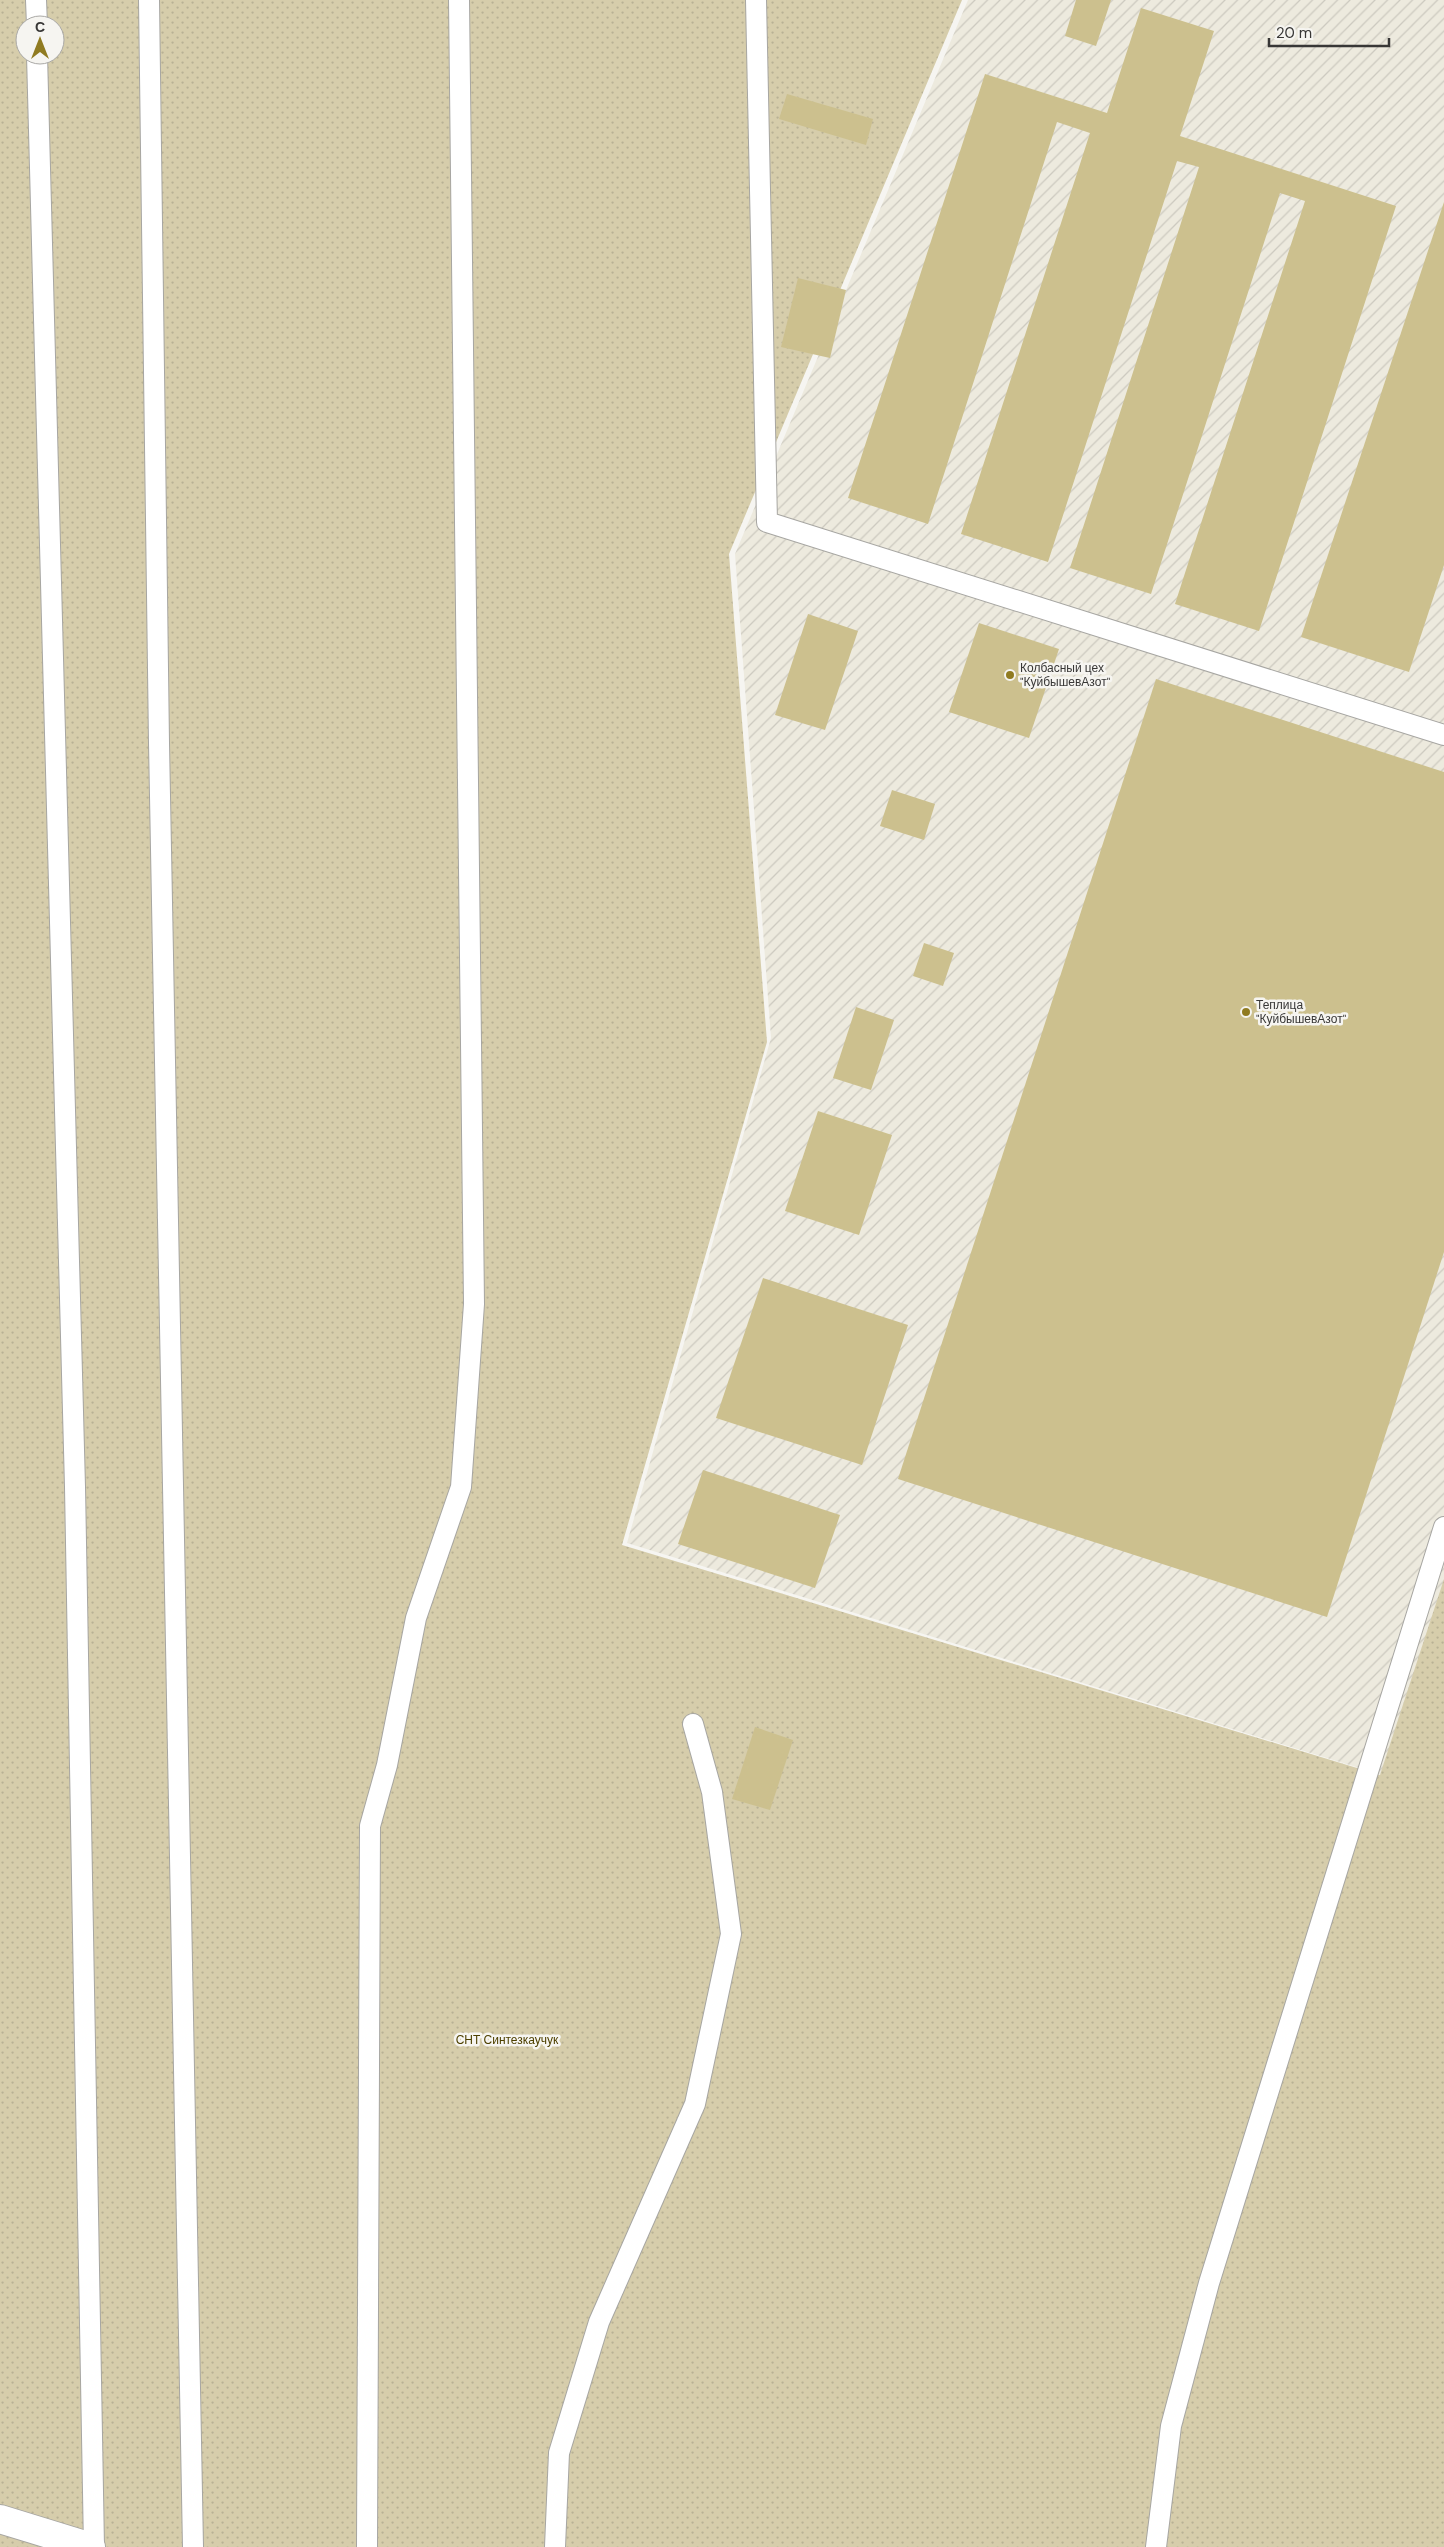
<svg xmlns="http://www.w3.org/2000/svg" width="1444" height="2547" viewBox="0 0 1444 2547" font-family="'DM Sans',sans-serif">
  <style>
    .industrial { fill: url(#industrial-furrows) }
    .garden { fill: url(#garden-dots); fill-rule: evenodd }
    .building { fill: #ccc08e }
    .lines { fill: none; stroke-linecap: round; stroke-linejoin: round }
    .service-casing { stroke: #a7a6a2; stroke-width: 22 }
    .minor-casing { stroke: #a7a6a2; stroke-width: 30 }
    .service { stroke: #fff; stroke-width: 20 }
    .minor { stroke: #fff; stroke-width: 28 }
    .poi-dot { fill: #907b21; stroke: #f6f5f1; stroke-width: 2 }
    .labels { text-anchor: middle; stroke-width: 5; stroke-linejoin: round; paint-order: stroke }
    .poi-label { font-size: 12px; fill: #383736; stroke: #f6f5f1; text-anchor: start }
    .park-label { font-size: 12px; fill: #4e4100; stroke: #f6f5f1 }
  </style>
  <defs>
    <pattern id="industrial-furrows" width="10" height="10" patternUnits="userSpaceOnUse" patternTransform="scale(1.25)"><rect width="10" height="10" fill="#edeade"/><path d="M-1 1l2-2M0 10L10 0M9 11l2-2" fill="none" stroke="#ccc9bf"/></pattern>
    <pattern id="garden-dots" width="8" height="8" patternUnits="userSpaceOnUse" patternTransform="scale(1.25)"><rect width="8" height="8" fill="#d6cdab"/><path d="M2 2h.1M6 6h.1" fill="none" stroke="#b8b194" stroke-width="1.8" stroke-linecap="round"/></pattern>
  </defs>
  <rect width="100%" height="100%" fill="#f6f5f1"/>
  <polygon class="industrial" points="968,0 1444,0 1444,1794 627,1543 771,1038 735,554"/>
  <path class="garden" d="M0 0H962L729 554 767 1042 622 1545 1380 1775 1444 1579V2547H0ZM25 25H55V55H25Z"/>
  <g class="building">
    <polygon points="1076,0 1111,0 1096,46 1065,36"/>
    <polygon points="1141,8 1214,31 1180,136 1396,206 1259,631 1175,604 1305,201 1280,193 1151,594 1070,568 1199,167 1177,161 1048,562 961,534 1090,133 1057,122 928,524 848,498 985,74 1107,113"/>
    <polygon points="787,94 873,119 866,145 779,119"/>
    <polygon points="1444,202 1444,565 1409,672 1301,637"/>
    <polygon points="798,278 846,290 830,358 781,347"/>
    <polygon points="808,614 858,631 825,730 775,715"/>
    <polygon points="979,623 1059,649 1029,738 949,712"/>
    <polygon points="1156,679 1444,772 1444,1252 1327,1617 898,1479"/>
    <polygon points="892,790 935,804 924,840 880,826"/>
    <polygon points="924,943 954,953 943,986 913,976"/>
    <polygon points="856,1007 894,1020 871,1090 833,1078"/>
    <polygon points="818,1111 892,1135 859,1235 785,1211"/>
    <polygon points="763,1278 908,1325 862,1465 716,1418"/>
    <polygon points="703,1470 840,1515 815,1588 678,1544"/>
    <polygon points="755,1727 793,1740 770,1810 732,1799"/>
  </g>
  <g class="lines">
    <defs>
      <g id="service">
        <polyline points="36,0 37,25"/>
        <polyline points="149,0 159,743 193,2547"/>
        <polyline points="756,0 767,522 1444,735"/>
        <polyline points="37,55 75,1487 94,2547"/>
        <polyline points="367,2547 370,1826 387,1765 416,1618 461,1487 474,1304 459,0"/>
        <polyline points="555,2547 559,2453 599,2322 695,2104 731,1934 712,1792 693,1724"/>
        <polyline points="1156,2547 1171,2426 1209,2283 1444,1527"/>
      </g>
      <polyline id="minor" points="0,2519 91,2547"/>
    </defs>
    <use href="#service" class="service-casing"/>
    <use href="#minor" class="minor-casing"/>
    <use href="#service" class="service"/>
    <use href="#minor" class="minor"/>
  </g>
  <g class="poi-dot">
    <circle cx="1010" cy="675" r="5"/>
    <circle cx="1246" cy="1012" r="5"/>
  </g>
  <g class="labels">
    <g class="poi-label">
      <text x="1020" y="672">Колбасный цех<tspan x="1020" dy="14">"КуйбышевАзот"</tspan></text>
      <text x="1256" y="1009">Теплица<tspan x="1256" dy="14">"КуйбышевАзот"</tspan></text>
    </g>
    <g class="park-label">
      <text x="507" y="2044">СНТ Синтезкаучук</text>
    </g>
  </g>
  <g transform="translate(40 40)"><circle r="24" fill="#f6f5f1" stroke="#aaa9a6"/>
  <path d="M0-4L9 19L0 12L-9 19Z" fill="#907b21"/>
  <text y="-8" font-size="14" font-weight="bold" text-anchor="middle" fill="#383736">С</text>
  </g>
  <path d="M1269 38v8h120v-8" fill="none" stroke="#383736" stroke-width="2.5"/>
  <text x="1276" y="38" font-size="15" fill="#383736" stroke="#f6f5f1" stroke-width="4" paint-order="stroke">20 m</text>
</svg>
